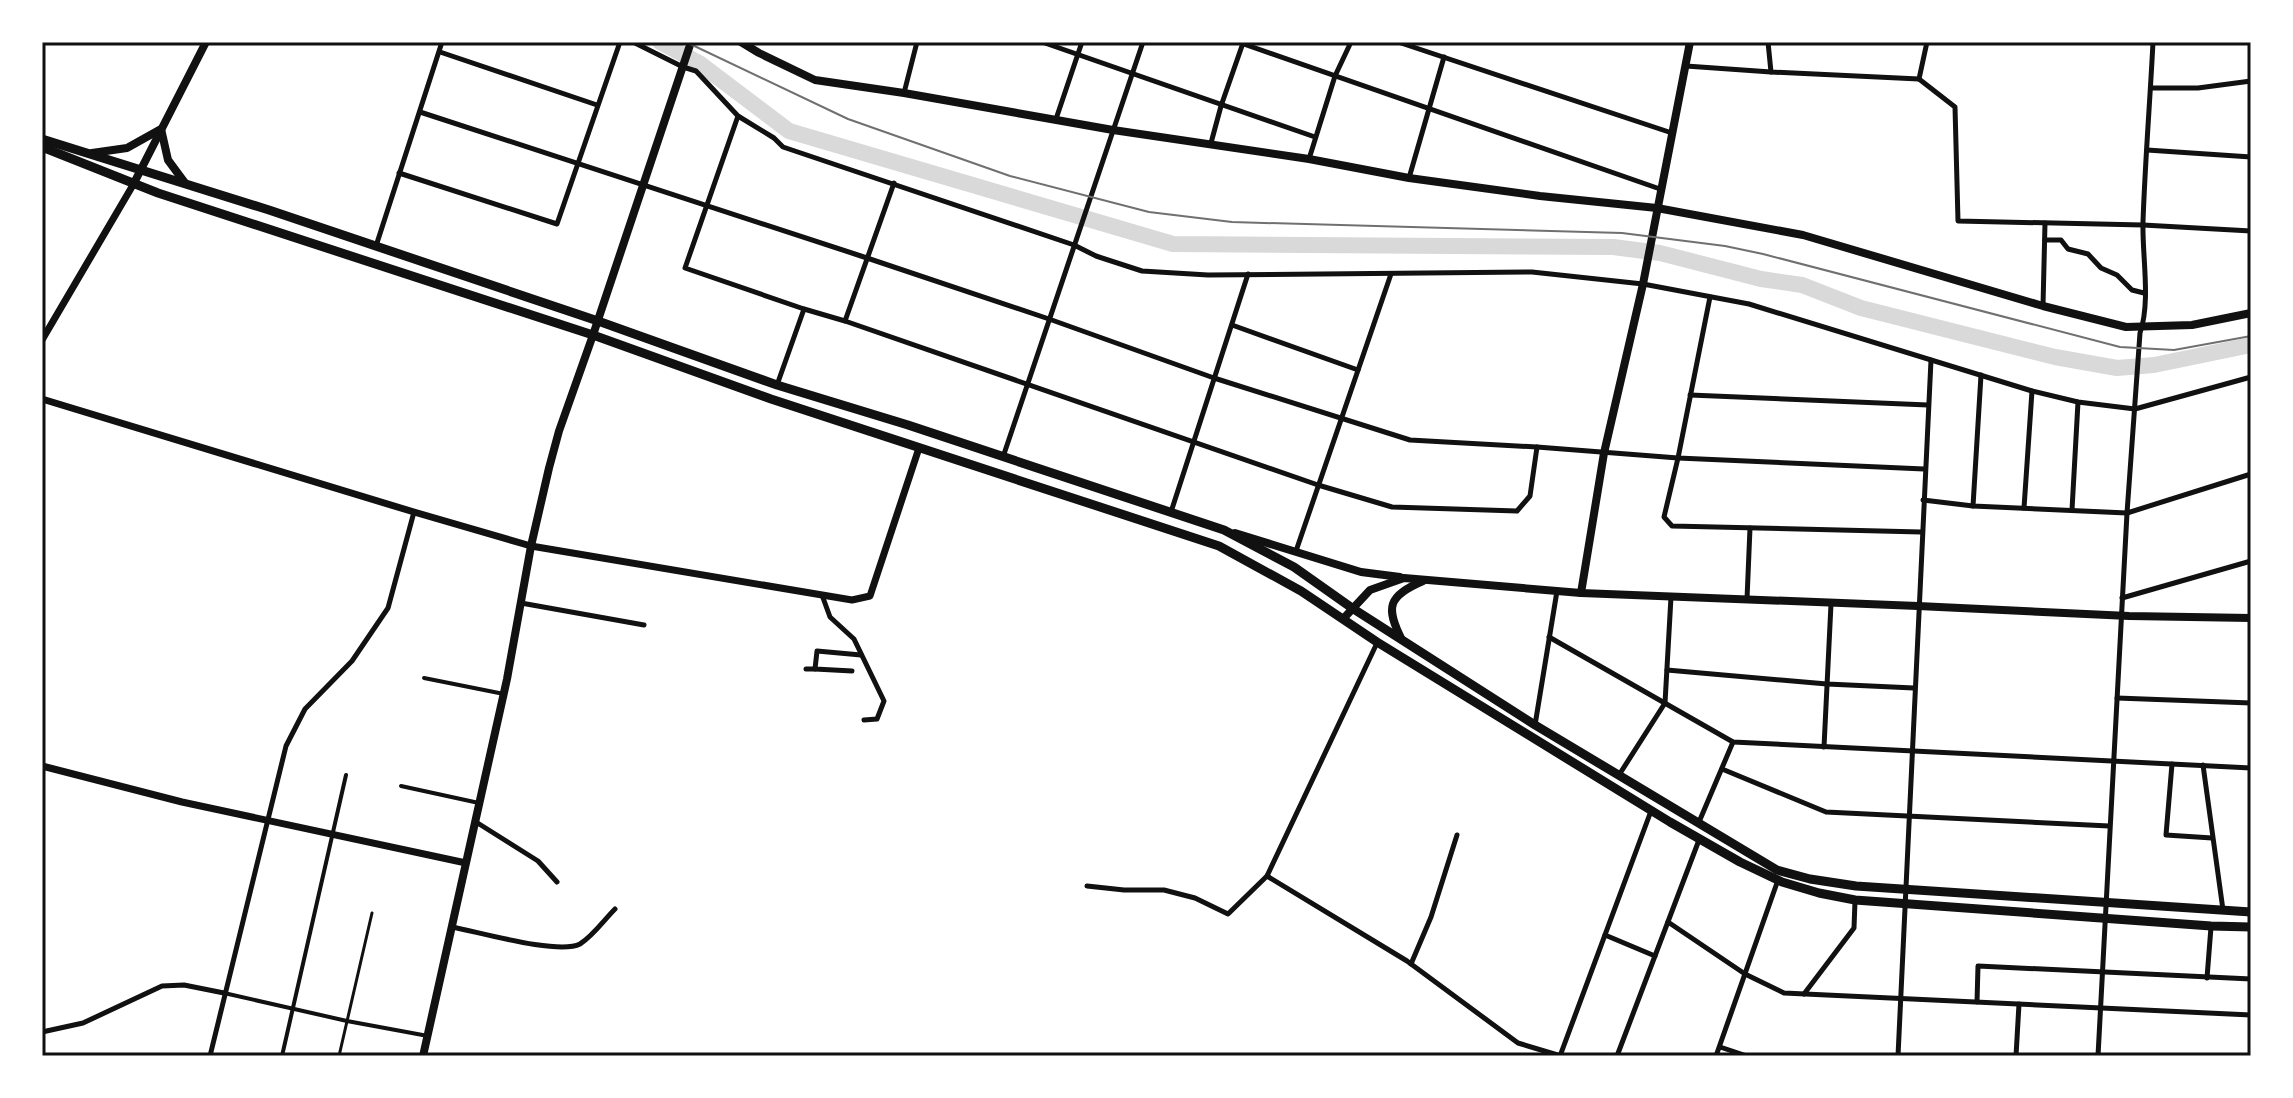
<svg xmlns="http://www.w3.org/2000/svg" width="2293" height="1098" viewBox="0 0 2293 1098" font-family="Poppins,sans-serif">
  <style>
    .lines { fill: none; stroke-linecap: round; stroke-linejoin: round }
    .river { stroke: #d9d9d9; stroke-width: 16 }
    .service { stroke: #111; stroke-width: 3 }
    .pedestrian { stroke: #111; stroke-width: 4 }
    .minor { stroke: #111; stroke-width: 5 }
    .tertiary { stroke: #111; stroke-width: 7 }
    .secondary { stroke: #111; stroke-width: 8 }
    .primary { stroke: #111; stroke-width: 9 }
    .tram { stroke: #707070; stroke-width: 2 }
    .neatline { fill: none; stroke: #111; stroke-width: 3 }
  </style>
  <rect width="100%" height="100%" fill="#fff"/>
  <g class="lines">
    <polyline class="river" points="660,42 699,63 789,131 1173,244 1613,247 1660,253 1761,279 1802,285 1861,308 2055,357 2117,368 2154,365 2251,345"/>
    <polyline class="service" points="339,1056 372,913"/>
    <g class="pedestrian">
      <polyline points="424,678 504,694"/>
      <polyline points="401,786 479,803"/>
      <polyline points="224,993 347,1021 428,1036"/>
      <polyline points="282,1056 346,775"/>
    </g>
    <g class="minor">
      <polyline points="633,42 683,67 696,71 738,116 774,138 783,147 1074,245 1096,256 1142,271 1208,275 1532,272 1643,284 1749,304 2032,391 2078,402 2135,409 2251,377"/>
      <polyline points="1042,42 1315,137"/>
      <polyline points="1238,42 1660,189"/>
      <polyline points="1398,42 1672,133"/>
      <polyline points="1768,42 1771,72"/>
      <polyline points="1927,42 1919,79 1955,107 1958,221 2143,225 2251,231"/>
      <polyline points="440,52 597,105"/>
      <polyline points="1686,66 1771,72 1919,79"/>
      <polyline points="2151,88 2198,88 2251,81"/>
      <polyline points="904,93 917,42"/>
      <polyline points="420,112 867,258 1049,319 1214,378 1410,440 1537,447 1678,458 1924,469"/>
      <polyline points="738,116 685,268 804,309 845,321 1318,485 1392,507 1517,511 1530,496 1537,447"/>
      <polyline points="1056,119 1082,42"/>
      <polyline points="1211,143 1221,106 1243,43"/>
      <polyline points="2147,150 2251,157"/>
      <polyline points="1309,159 1335,76 1351,42"/>
      <polyline points="399,173 557,224 620,42"/>
      <polyline points="1409,178 1444,57"/>
      <polyline points="2045,240 2061,240 2068,249 2088,254 2101,268 2117,275 2132,290 2144,293"/>
      <polyline points="376,246 442,42"/>
      <polyline points="1710,297 1678,458 1664,517 1672,526 1921,532"/>
      <polyline points="2043,306 2045,223"/>
      <polyline points="845,321 894,183"/>
      <polyline points="1232,325 1358,370"/>
      <polyline points="777,385 804,309"/>
      <polyline points="1690,395 1928,405"/>
      <polyline points="1003,457 1143,42"/>
      <polyline points="1923,500 1973,506 2127,513 2251,474"/>
      <polyline points="1973,506 1981,375"/>
      <polyline points="2024,508 2032,391"/>
      <polyline points="2072,510 2078,402"/>
      <polyline points="1171,512 1248,274"/>
      <polyline points="1296,551 1391,274"/>
      <polyline points="822,595 830,617 854,639 884,701 877,719 864,720"/>
      <polyline points="2122,598 2251,561"/>
      <polyline points="1747,599 1750,528"/>
      <polyline points="521,603 644,625"/>
      <polyline points="1549,637 1733,742 2251,768"/>
      <polyline points="806,669 815,669"/>
      <polyline points="1667,670 1827,684 1914,688"/>
      <polyline points="852,671 815,669 817,651 861,655"/>
      <polyline points="2117,698 2251,703"/>
      <polyline points="1535,725 1557,591"/>
      <polyline points="1824,747 1831,604"/>
      <polyline points="2172,764 2166,835 2212,838"/>
      <polyline points="2203,765 2223,910"/>
      <polyline points="1722,769 1826,812 2109,826"/>
      <polyline points="1619,775 1665,703 1671,597"/>
      <polyline points="476,822 538,861 557,882"/>
      <polyline points="1699,822 1733,742"/>
      <polyline points="1267,876 1407,961 1518,1043 1561,1056"/>
      <polyline points="1087,886 1124,890 1164,890 1195,898 1228,914 1267,876 1377,643"/>
      <polyline points="1668,922 1745,974 1784,993 2251,1015"/>
      <path d="M452 927C479 932 558 955 580 944 593 936 604 920 615 909"/>
      <polyline points="1605,935 1655,956"/>
      <polyline points="1411,964 1431,917 1457,835"/>
      <polyline points="2207,978 2211,927"/>
      <polyline points="1804,994 1854,928 1855,901"/>
      <polyline points="1977,1002 1978,966 2251,979"/>
      <polyline points="42,1032 83,1023 162,986 184,985 224,993"/>
      <polyline points="1720,1047 1747,1056"/>
      <polyline points="210,1056 286,746 305,709 352,661 388,608 414,512"/>
      <polyline points="1560,1056 1651,811"/>
      <polyline points="1617,1056 1699,840"/>
      <polyline points="1716,1056 1778,880"/>
      <polyline points="1898,1056 1931,360"/>
      <polyline points="2016,1056 2019,1004"/>
      <path d="M2098 1056 2127 513 2140 333C2151 301 2142 256 2143 222 2145 162 2150 102 2153 42"/>
    </g>
    <g class="tertiary">
      <polyline points="42,340 133,185"/>
      <polyline points="42,399 414,512 531,546 852,600 870,596 919,448"/>
      <polyline points="42,766 182,802 466,863"/>
    </g>
    <g class="secondary">
      <polyline points="741,42 759,53 815,80 904,93 1113,130 1309,159 1409,178 1540,196 1657,208 1803,235 2043,306 2126,327 2192,325 2251,313"/>
      <polyline points="92,153 127,148 161,129 168,160 185,183"/>
      <polyline points="133,185 206,42"/>
      <polyline points="1235,533 1361,572 1400,577"/>
      <polyline points="1581,593 1604,453 1643,284 1690,42"/>
      <polyline points="1343,619 1370,590 1404,578 1581,593 1918,606 2129,616 2251,618"/>
      <path d="M1402 640C1385 607 1388 596 1423 581"/>
      <polyline points="423,1056 507,679 531,546 549,468 559,431 593,335 691,42"/>
    </g>
    <g class="primary">
      <polyline points="42,139 269,210 598,321 777,385 908,425 1224,530 1294,567 1352,608 1535,725 1777,870 1810,879 1856,886 2251,912"/>
      <polyline points="42,147 158,193 593,335 771,399 1219,546 1301,591 1377,642 1670,822 1740,862 1782,882 1819,893 1855,900 2211,926 2251,927"/>
    </g>
    <polyline class="tram" points="686,42 848,119 1010,176 1149,212 1232,222 1622,233 1725,246 1763,254 2120,347 2174,350 2251,336"/>
  </g>
  <rect width="2293" height="1098" fill="none" stroke="#ffffff" stroke-width="88"/>
  <rect x="44" y="44" width="2205" height="1010" class="neatline"/>
</svg>
